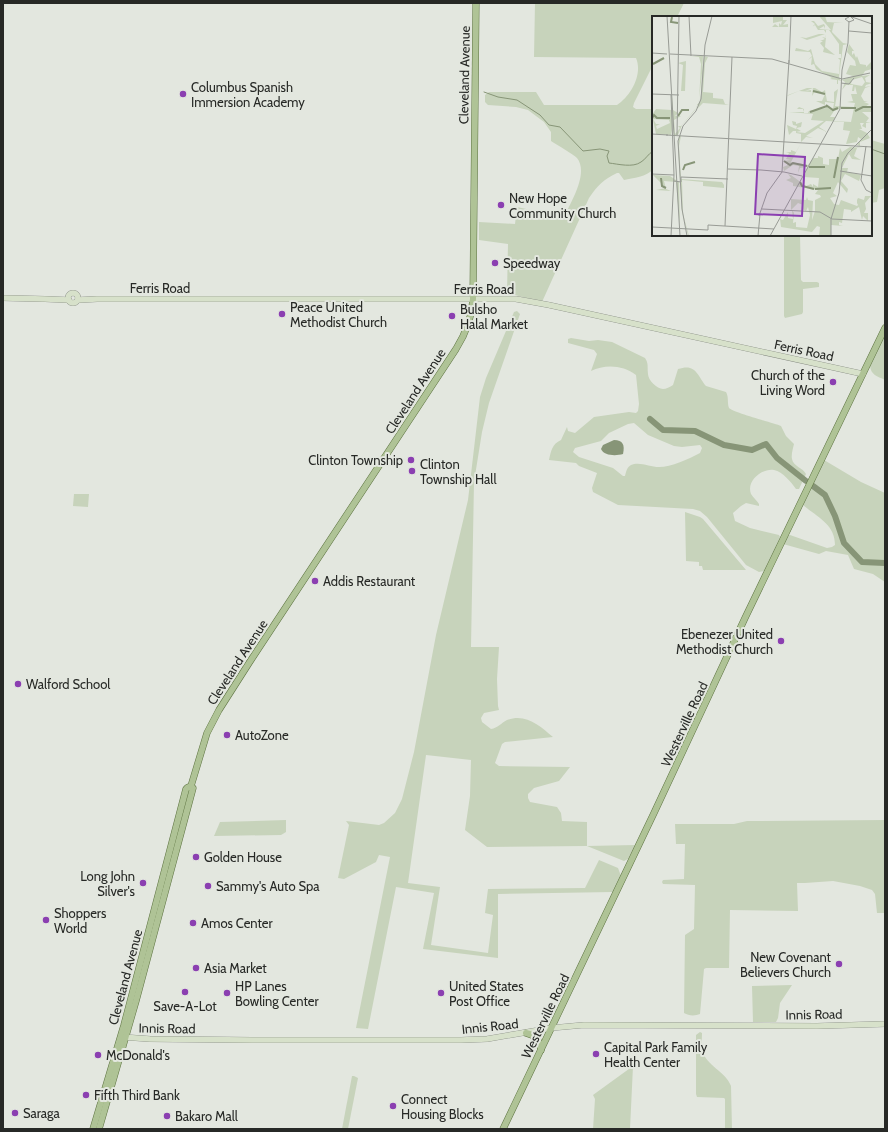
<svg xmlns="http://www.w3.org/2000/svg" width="888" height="1132" viewBox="0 0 888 1132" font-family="Cabin,sans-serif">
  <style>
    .green { fill: #c7d3bb; fill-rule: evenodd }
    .water { fill: #879577 }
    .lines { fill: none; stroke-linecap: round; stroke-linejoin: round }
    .stream { stroke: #879577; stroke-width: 1 }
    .river { stroke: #879577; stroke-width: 6 }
    .secondary-casing { stroke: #7b7f78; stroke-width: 6 }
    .primary-casing { stroke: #5d7341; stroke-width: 7 }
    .secondary { stroke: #d7e1ca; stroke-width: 5.5 }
    .primary { stroke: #afc396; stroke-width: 6 }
    .poi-dot { fill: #8b3fb1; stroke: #e3e7df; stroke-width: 1.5 }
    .labels { text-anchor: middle; stroke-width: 4; stroke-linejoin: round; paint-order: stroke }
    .street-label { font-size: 13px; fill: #272926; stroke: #e3e7df }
    .poi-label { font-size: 13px; fill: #272926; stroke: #e3e7df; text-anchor: start }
    .inset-river { fill: none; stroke: #879577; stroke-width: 2 }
    .inset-road { fill: none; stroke: #989b95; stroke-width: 1 }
    .view { fill: #8b3fb1; fill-opacity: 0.15; stroke: #8b3fb1; stroke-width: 2 }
    .inset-edge { fill: none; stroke: #272926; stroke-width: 2 }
  </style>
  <rect width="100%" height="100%" fill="#e3e7df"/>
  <g class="green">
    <path d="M535 3H684L677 17H653V65L634 103 633 107 636 109H653V169C647 177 633 178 624 180L619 173H617C603 180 598 185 589 198L542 302 507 293 508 244 479 240V222L515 224 517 207 564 217C571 202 589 173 577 158 573 154 557 145 551 141V132L544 122 528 110 516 107 488 105 485 102V95L489 92H536L544 105H617C631 96 643 74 636 58L534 57Z"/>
    <polygon points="871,140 885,144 885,188 879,190 877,202 871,203"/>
    <polygon points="784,235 800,235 801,280 803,282 817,282 819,283 819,287 803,289 803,312 802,314 785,318 784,316"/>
    <path d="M517 311 520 314 489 403 482 432 474 482 471 647H499L497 679 498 706 499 710 484 713 481 718 482 722 491 729C498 728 501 723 507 720 526 713 540 726 553 737L505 742 502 744 495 763 499 766 570 767 559 781 534 788 528 794V798L530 802 557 807 561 813 562 821 587 822V846L635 845 628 859 624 861 587 846 487 847 465 830 470 796 471 760 426 755 408 883 440 887 431 945 488 953 493 915 485 913 488 889 585 888 599 860 618 868 621 876 613 892 498 894V958L423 949 434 893 396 887 368 1029 356 1028 390 857 379 855 376 862 344 879 338 878 349 825 346 821 379 825 384 823 395 813 402 799 414 752 436 635 468 500 480 397 486 378 514 312Z"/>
    <path d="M885 334V380C877 376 871 375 870 366Z"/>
    <path d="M571 338 589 341 598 340 612 342 645 358C649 364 647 367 648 374 648 380 657 389 663 389 666 389 670 387 673 385L678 369C696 363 697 375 706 386L726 392C729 397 727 403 729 408 732 412 773 423 781 426L786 436 794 444C793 448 791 455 792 459 793 466 803 468 806 474L799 489H796C791 482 783 472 774 470 762 468 746 481 751 494 753 497 757 501 759 504V506L746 503 741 506 733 513 735 521 750 528 779 535 780 537 764 571 759 572 746 565 707 517 700 511 693 509 618 505 593 492 592 488 597 473 579 466 576 463 549 460C551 451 552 444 561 440L567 427 568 431 575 433 594 417 629 412 636 413 638 411 639 404 636 375C623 365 605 364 591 371L597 354 594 350 568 343V339ZM634 423 648 435 674 446 682 447 700 445 702 448 700 453C689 459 671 467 659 467 650 467 639 461 631 465 627 467 626 472 625 476H623L613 468 579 457 573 452 575 448 601 441 609 433 628 424Z"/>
    <path d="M824 460 861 482 885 493V582L873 574 854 569 848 555 826 551 819 554 783 544 787 536 790 535 827 548 832 547 835 545C835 524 817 517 803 505Z"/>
    <polygon points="74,494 89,494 88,507 73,506"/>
    <polygon points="685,512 700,517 703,519 746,570 703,570 702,566 699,566 699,562 686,561"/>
    <polygon points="286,820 286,832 281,835 214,836 220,822"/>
    <path d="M885 820V913H877L875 894 872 890 860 886 833 881 805 883H797L798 911 730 910 729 968H706L704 969 700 1014C695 1016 689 1016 684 1013L685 935 694 929 695 885 663 884 662 882 663 880 684 879 685 844H676L675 824H734L747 821Z"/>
    <polygon points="792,985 780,1003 778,1018 776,1022 753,1022 752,986"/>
    <path d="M700 1032 702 1033C702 1039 701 1047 703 1052 706 1065 726 1072 731 1086L732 1129H725V1099L724 1098 697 1097 696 1094V1035Z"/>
    <polygon points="633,1066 630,1129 593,1129 595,1099 593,1095"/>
    <polygon points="352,1076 354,1076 358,1078 348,1129 342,1129"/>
  </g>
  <path class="water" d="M614 440C623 440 625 445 623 454 616 456 604 456 601 449L603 445Z"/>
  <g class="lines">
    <g class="stream">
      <path d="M484 92 498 97 517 100 540 115 549 125 560 127 583 151 600 149 609 151 607 156 609 163C618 164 633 168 641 162 645 160 648 154 653 151"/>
      <polyline points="871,149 885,154"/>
    </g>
    <g class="river">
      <polyline points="650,419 663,430 695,431 724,445 752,450 766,444 777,458 806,481"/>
      <polyline points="813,486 825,495 835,516 844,543 862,562 885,563"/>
    </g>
    <defs>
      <g id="secondary">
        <circle cx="73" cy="298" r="5"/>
        <polyline points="3,298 45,299 69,300"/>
        <polyline points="78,300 97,299 516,299 549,305 863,374"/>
        <polyline points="122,1037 150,1039 252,1040 461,1040 487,1039 551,1028 584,1025 817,1026 885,1024"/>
      </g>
      <g id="primary">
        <path d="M526 1033C535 1035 540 1040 541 1050"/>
        <polyline points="93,1129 124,1025 186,789 187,788 191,786"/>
        <path d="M99 1129 136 1001 193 788 191 786 207 733 219 710 249 663 456 349C466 333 472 318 473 299L476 3"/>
        <polyline points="503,1129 654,813 745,618 885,328"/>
      </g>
    </defs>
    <use href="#secondary" class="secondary-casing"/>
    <use href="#primary" class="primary-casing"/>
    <use href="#secondary" class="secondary"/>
    <use href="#primary" class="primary"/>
  </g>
  <g class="poi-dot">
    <circle cx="183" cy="94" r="4"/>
    <circle cx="501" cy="205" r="4"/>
    <circle cx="495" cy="263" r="4"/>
    <circle cx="282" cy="314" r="4"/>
    <circle cx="452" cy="316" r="4"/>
    <circle cx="833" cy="382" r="4"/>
    <circle cx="411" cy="460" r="4"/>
    <circle cx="412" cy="471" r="4"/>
    <circle cx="315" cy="581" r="4"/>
    <circle cx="781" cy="641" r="4"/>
    <circle cx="18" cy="684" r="4"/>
    <circle cx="227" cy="735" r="4"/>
    <circle cx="196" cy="857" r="4"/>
    <circle cx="143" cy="883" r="4"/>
    <circle cx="208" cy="886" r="4"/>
    <circle cx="46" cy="920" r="4"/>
    <circle cx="193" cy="923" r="4"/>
    <circle cx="839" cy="964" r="4"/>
    <circle cx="196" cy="968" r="4"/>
    <circle cx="185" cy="992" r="4"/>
    <circle cx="227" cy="993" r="4"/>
    <circle cx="441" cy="993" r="4"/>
    <circle cx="596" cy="1054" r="4"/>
    <circle cx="98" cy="1055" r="4"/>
    <circle cx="86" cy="1095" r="4"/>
    <circle cx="393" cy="1106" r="4"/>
    <circle cx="15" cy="1113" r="4"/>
    <circle cx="167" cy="1116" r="4"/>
  </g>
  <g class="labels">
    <g class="street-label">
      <text transform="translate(464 75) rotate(-89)" y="5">Cleveland Avenue</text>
      <text x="160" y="293">Ferris Road</text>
      <text x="484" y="294">Ferris Road</text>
      <text transform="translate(804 350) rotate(12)" y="5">Ferris Road</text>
      <text transform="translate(415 391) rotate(-57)" y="5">Cleveland Avenue</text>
      <text transform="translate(237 662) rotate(-57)" y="5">Cleveland Avenue</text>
      <text transform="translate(684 724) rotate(-65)" y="5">Westerville Road</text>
      <text transform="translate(125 977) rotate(-75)" y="5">Cleveland Avenue</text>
      <text transform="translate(814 1014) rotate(-1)" y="5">Innis Road</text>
      <text transform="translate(545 1016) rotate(-64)" y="5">Westerville Road</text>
      <text transform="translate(490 1026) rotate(-6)" y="5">Innis Road</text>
      <text transform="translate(167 1028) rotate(1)" y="5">Innis Road</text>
    </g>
    <g class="poi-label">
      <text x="191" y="92">Columbus Spanish<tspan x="191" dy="15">Immersion Academy</tspan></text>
      <text x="509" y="203">New Hope<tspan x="509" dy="15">Community Church</tspan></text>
      <text x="503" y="268">Speedway</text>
      <text x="290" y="312">Peace United<tspan x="290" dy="15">Methodist Church</tspan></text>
      <text x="460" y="314">Bulsho<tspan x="460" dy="15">Halal Market</tspan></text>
      <text x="825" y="380" text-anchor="end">Church of the<tspan x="825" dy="15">Living Word</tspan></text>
      <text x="403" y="465" text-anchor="end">Clinton Township</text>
      <text x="420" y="469">Clinton<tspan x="420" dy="15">Township Hall</tspan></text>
      <text x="323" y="586">Addis Restaurant</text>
      <text x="773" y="639" text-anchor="end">Ebenezer United<tspan x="773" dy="15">Methodist Church</tspan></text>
      <text x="26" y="689">Walford School</text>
      <text x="235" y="740">AutoZone</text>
      <text x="204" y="862">Golden House</text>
      <text x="135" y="881" text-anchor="end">Long John<tspan x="135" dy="15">Silver's</tspan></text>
      <text x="216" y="891">Sammy's Auto Spa</text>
      <text x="54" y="918">Shoppers<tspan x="54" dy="15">World</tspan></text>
      <text x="201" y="928">Amos Center</text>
      <text x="831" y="962" text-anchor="end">New Covenant<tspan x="831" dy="15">Believers Church</tspan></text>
      <text x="204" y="973">Asia Market</text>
      <text x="235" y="991">HP Lanes<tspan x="235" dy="15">Bowling Center</tspan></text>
      <text x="449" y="991">United States<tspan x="449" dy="15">Post Office</tspan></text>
      <text x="185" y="1011" text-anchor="middle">Save-A-Lot</text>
      <text x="604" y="1052">Capital Park Family<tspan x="604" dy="15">Health Center</tspan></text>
      <text x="106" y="1060">McDonald's</text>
      <text x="94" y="1100">Fifth Third Bank</text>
      <text x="401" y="1104">Connect<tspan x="401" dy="15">Housing Blocks</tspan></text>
      <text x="23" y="1118">Saraga</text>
      <text x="175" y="1121">Bakaro Mall</text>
    </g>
  </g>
  <g transform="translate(652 16)">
    <rect width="220" height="220" fill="#e3e7df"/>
    <path d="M131 0V4H135L131 9 136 8V11H120L123 8 127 11V7L129 9 130 5 121 7V1ZM167 0H173L175 6 191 7H182L181 11 180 16 191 27 196 28 191 29 187 61 189 65 186 64V68H178H185V64L178 63 180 62 164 53 162 48 159 49 160 41 156 44 160 40 158 36 143 35 144 32 156 35 159 33 163 48 170 55 187 58 188 44 186 42H189V38H187V28L177 14H174V17L172 14H166L163 9 160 11 163 8 159 5H162L166 10 172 8 173 10V13L172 10 167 13 179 14ZM167 18H173L174 21 173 31 183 39 171 36 172 32 168 27 171 25H168L173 23 170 21 174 22 173 18 155 24 148 21 154 22ZM197 28 202 35H200V39L202 37 204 42 205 40 208 48 214 49V51L220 45V53L213 55 210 60 218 59 213 62 214 66 220 67 214 69 213 71 219 70 213 72 209 80 212 85H216L212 86 217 88 213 91H220V96H210L217 102 214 106 219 107 220 104V107H214V112L210 110 212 107H208L210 113H207L215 117 218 122 208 126V130L205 129 209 123 206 121 205 126 194 128 198 115 191 114 192 106 174 105 167 111 175 116 166 112 154 120 161 122 154 121 149 126V118L144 117V121V115H141L137 119 135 109 144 113 145 110 141 109 140 105 144 106V108L150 106 149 111 144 112 149 115 144 116 153 117 172 105 159 104 161 98 137 96H152L151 93H145L147 91 152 93V97H156L157 95 174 92V89L181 93 182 87 173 86V89L164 85H170L173 78 163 75 160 80 161 72 153 75 159 74V76L147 75 135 80 136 79 155 72H163L170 76 173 74 175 85 182 86V76L186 73 183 90 202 91 203 87 195 86 201 85 199 78H205L203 70 202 75H200L201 69H194L190 74 193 66 190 64 201 60 194 58 198 49 204 50 203 45 195 36ZM210 61 213 66 210 70 199 68 200 64ZM191 91 202 92 199 106 182 105 183 101H178L182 95ZM39 40H51L49 78 48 85 45 90 43 94 30 109 26 119H22L21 109 19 119 4 118 0 99 4 93 20 94V79L21 94 26 97 23 100H29L30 94H37L30 95 29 100 22 104 23 118 28 112 26 110H29L45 91V88H36H46L47 85 49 48 47 41ZM1 103 17 104 18 107 5 113 4 110 8 108H4ZM52 40 56 41 53 47 51 76 61 77V82L71 83 73 88 77 89 51 87 46 92ZM34 45 33 75H29L31 49 26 47ZM27 120H29L27 130 29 163 70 166 72 169V172L51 170V166L30 164 31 198 37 220 36 219 30 196 26 129ZM149 127 139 146 156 149 161 142H166V140L171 142V148L177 149V143H186L188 132 190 136 198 131 211 132H205L202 140 209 144 200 143 197 138 190 152H196L195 156 209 159 207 165 193 158 189 165 196 173 195 177 186 166 181 177 185 180 178 182 182 188 187 189 189 184 205 190 206 189 205 187V184L206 182 212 184 213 180H219L213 187 214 193 212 197H216V205L211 200 210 204 207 191 199 196V194L192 193 190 207 187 206V209L191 210 179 209V220H167L168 211 165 210 160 216 129 211 128 203 131 204 136 196V202L141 203 140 194 142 197 141 207 144 206V211L155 212 158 199 156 191 154 195 150 193 151 189 146 187 139 194V183L154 184 155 181 156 184 161 185 160 204 163 195V184L169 181 168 179 163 178 166 174 141 170V167L134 164 139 162 136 158 139 159 154 170 159 168 161 171V168L166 171 167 162 152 161 155 151 148 152 146 157 147 150 141 149 132 155 131 151 136 149 131 145 139 144 134 143 137 137 134 136H139V134L144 136ZM1 159 18 160 27 166 28 212 24 166 12 165 14 173 19 175 4 174 14 172Z" fill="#c7d3bb" fill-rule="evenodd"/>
    <path class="inset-river" d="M20 1 19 6 26 7M1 48 12 42M161 75 173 78M174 89 181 94 186 92M189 92H204M203 95 211 91H220M158 96 175 90M26 100 30 94H37M0 102 2 99 5 102H18M132 145 138 149 141 147 155 150M157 151H173M31 154 33 149 43 146M9 162 10 170 14 172M182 162 186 141M148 166 150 170 162 173M163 173 179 172"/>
    <path class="inset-road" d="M15 0 28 220M37 0 39 40M197 0 220 8M197 1 193 3 197 6 202 4 199 1M197 15 220 17M0 37 15 38M18 38 120 43 190 63 218 57M137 47 139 0M189 67 197 68 202 62M0 78 27 79M0 118 16 119M14 119 220 131M25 119 27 0M214 130 209 164 214 174 220 177M76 153 109 154M109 154 132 156 150 160M188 155 220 160M0 158 22 159M22 165 29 166V161L76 163M110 193 168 196 180 203 220 205M107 200 115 177 130 156 137 44M73 210 80 41M0 211 56 214V209L122 213M19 220 22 159 19 79M35 220 30 193 26 125 31 110 44 95 49 83 53 29 60 0M106 220 108 198M118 220 188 93 190 54 196 27 197 5M179 220V203L187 177 190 147 196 137 220 113"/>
    <path class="view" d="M106 138 153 141 150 200 103 198Z"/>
    <rect width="220" height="220" class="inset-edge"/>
  </g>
  <rect width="888" height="1132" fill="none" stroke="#272926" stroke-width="8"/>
</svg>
